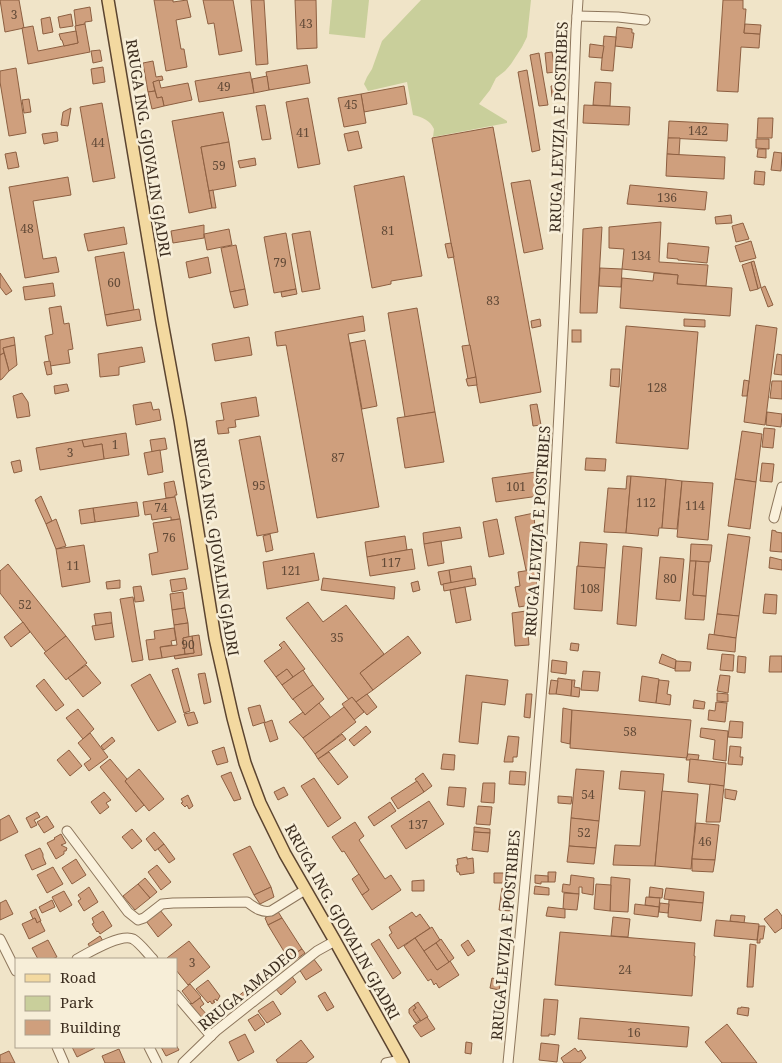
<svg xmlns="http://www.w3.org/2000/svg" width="782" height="1063" viewBox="0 0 782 1063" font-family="'Noto Serif',serif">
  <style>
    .green { fill: #c9cf9b }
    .building { fill: #cf9f7d; stroke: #8d5f41 }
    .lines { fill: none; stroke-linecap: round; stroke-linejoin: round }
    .minor-casing { stroke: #8d765c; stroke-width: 11 }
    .major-casing { stroke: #5b4430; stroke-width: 14 }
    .minor { stroke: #faf1dc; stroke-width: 9 }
    .major { stroke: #f3d9a0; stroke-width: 11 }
    .labels { text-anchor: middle; stroke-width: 5; stroke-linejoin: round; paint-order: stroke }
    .number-label { font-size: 12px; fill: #624a37 }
    .street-label { font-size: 15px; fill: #3d2e20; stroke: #f7eed8 }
  </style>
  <rect width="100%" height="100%" fill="#f0e4c8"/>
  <g class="green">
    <polygon points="332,0 369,0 365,38 329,34"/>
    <path d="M421 0H531L527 37 522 47 511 64 505 71 496 78 490 90 479 104 507 121V123L433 137 434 129C430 120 422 117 413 115L407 82 368 91 364 84 367 77 372 69 382 41Z"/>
  </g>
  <g class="building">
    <polygon points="0,0 19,0 24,28 5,32"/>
    <polygon points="154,0 173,0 173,2 187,0 191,17 176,20 181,49 184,49 187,67 166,71"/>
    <polygon points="203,0 233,0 242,51 219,55 214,23 208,24"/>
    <polygon points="251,0 264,0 268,64 256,65"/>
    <polygon points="295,0 316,0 317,48 297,49"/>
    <polygon points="723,0 743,0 743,9 746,9 744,33 760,34 759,48 741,47 738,92 717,91"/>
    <polygon points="90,7 92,21 85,22 85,24 76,26 74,10"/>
    <polygon points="71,14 73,26 60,28 58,17"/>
    <polygon points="50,17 53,32 43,34 41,19"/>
    <polygon points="85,24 90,52 28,64 22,28 33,26 38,51 78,43 75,26"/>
    <polygon points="745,24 761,25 760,34 744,33"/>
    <polygon points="617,27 632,29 632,33 634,33 632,48 615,46"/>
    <polygon points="76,31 78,43 64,46 62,40 61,40 59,34"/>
    <polygon points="604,36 616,37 613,71 601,70"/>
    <polygon points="590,44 604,46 602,58 589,57"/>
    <polygon points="100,50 102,61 93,63 91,51"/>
    <polygon points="552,52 555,72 547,73 545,53"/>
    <polygon points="539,53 548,105 539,106 530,55"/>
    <polygon points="153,61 156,77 162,76 163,80 153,82 155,91 148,92 143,63"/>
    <polygon points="307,65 310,83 269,90 266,72"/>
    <polygon points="103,67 105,82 93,84 91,69"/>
    <polygon points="16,68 26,133 9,136 0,82 0,71"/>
    <polygon points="527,70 540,150 532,152 518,72"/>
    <polygon points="250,72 254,93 199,102 195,81"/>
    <polygon points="267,76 269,90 254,93 252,79"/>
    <polygon points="159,80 161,88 188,83 192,100 164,106 162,97 157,98 153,82"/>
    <polygon points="595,82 611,83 610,106 593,105"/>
    <polygon points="557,85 558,96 552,97 551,86"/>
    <polygon points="404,86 407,104 364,112 361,94"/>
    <polygon points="155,91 157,98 162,97 164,106 152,109 148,92"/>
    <polygon points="361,94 366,123 344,127 338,98"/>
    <polygon points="308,98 320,164 298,168 286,102"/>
    <polygon points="29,99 31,112 24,113 22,100"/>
    <polygon points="102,103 115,178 93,182 80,107"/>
    <polygon points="265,105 271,139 262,140 256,106"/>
    <polygon points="584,105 630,107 629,125 583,123"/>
    <polygon points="71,108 68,126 61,125 63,112"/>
    <polygon points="223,112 229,142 201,147 212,208 189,213 172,121"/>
    <polygon points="758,118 773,118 772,138 757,138"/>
    <polygon points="669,121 728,124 727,141 668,138"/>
    <polygon points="493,127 541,392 480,403 432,138"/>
    <polygon points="358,131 362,148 348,151 344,134"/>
    <polygon points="57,132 58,141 44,144 42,134"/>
    <polygon points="668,138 680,138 679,155 667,154"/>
    <polygon points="756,139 769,139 769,149 756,148"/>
    <polygon points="229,142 236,186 209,191 201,147"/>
    <polygon points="758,149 766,149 766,158 757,157"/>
    <polygon points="16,152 19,167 8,169 5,154"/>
    <polygon points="774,152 782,153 781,171 771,170"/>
    <polygon points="667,154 725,157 724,179 666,176"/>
    <polygon points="255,158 256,165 240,168 238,161"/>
    <polygon points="755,171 765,172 764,185 754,184"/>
    <polygon points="404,176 422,276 391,281 391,284 372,288 354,186"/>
    <polygon points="68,177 71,195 33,201 43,259 56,257 59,272 25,278 9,187"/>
    <polygon points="530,180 543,249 524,253 511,183"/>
    <polygon points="630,185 707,192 705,210 627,204"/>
    <polygon points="213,190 216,208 212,208 209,191"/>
    <polygon points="731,215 732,223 716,224 715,217"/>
    <polygon points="661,222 659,262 708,265 706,286 677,284 678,275 622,269 624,249 609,248 609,227"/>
    <polygon points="743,223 749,239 736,242 732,226"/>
    <polygon points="204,225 204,238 173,243 171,231"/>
    <polygon points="124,227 127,244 88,251 84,234"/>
    <polygon points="602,227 597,313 580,313 583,229"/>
    <polygon points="229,229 232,245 207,250 204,234"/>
    <polygon points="310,231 320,289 302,292 292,234"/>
    <polygon points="286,233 296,289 274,293 264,237"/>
    <polygon points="751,241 756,258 740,262 735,246"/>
    <polygon points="451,243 454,257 448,258 445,244"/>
    <polygon points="668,243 709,247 707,263 678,260 678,259 667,258"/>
    <polygon points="236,245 245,289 230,292 221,248"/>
    <polygon points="124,252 134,310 105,315 95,257"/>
    <polygon points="208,257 211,273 189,278 186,262"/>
    <polygon points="754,261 761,287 758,289 751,262"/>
    <polygon points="751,262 758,289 750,291 742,265"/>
    <polygon points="600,268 622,269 621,287 599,286"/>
    <polygon points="0,273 12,291 6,295 0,287"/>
    <polygon points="654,273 678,275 677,284 732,288 730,316 620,308 622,278 653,281"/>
    <polygon points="53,283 55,296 25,300 23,287"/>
    <polygon points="765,286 773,305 768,307 761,288"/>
    <polygon points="245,289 248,305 234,308 230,292"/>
    <polygon points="296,289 297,294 282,297 281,292"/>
    <polygon points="61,306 64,324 69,323 73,349 68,350 70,363 50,366 45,336 53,334 49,308"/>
    <polygon points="417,308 435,412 405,417 388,313"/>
    <polygon points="139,309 141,320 107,326 105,315"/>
    <polygon points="363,316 365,331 348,334 379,507 317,518 286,345 277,346 275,332"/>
    <polygon points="540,319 541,326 532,328 531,321"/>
    <polygon points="684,319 705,320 705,327 684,326"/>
    <polygon points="756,325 777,328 765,425 744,422"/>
    <polygon points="626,326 698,332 688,449 616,443"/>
    <rect x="572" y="330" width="9" height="12"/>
    <polygon points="14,337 15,345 3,348 4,353 0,355 0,340"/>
    <polygon points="249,337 252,355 215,361 212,344"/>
    <polygon points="365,340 377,406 362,409 350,343"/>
    <polygon points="15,345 17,365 9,371 3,348"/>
    <polygon points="470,345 476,377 468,379 462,346"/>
    <polygon points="142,347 145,362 119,367 119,375 100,377 98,354"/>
    <polygon points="4,353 9,371 2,379 0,380 0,355"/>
    <polygon points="777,354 782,355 782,375 774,374"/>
    <polygon points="50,361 52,374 47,375 44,362"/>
    <polygon points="611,369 620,369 619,387 610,386"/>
    <polygon points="476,377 477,385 468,386 466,379"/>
    <polygon points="744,380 749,381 747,396 742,396"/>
    <polygon points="772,381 782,381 782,399 770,398"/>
    <polygon points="67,384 69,391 55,394 54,386"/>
    <polygon points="22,393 28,402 30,416 17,418 13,396"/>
    <polygon points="256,397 259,416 235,420 236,427 228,428 229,433 218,434 216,421 224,420 221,403"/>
    <polygon points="151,402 153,410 159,409 161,420 136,425 133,405"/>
    <polygon points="537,404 541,425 533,426 530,405"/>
    <polygon points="435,412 444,462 405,468 397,418"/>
    <polygon points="767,412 782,414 781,427 766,425"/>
    <polygon points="764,428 775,429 773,448 762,447"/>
    <polygon points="742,431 762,434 756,482 735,479"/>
    <polygon points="126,433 129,455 104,459 102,444 84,447 82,440"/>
    <polygon points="260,436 278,532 257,536 239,440"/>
    <polygon points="165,438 167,449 152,452 150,440"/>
    <polygon points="82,440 84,447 102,444 104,459 40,470 36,448"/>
    <polygon points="160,450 163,472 148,475 144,453"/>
    <polygon points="586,458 606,459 605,471 585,470"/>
    <polygon points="20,460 22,471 14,473 11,462"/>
    <polygon points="762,463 774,464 772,482 760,481"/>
    <polygon points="536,472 539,496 496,502 492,478"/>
    <polygon points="627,476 631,476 626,533 604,532 608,488 626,489"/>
    <polygon points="631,476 666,479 662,528 659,528 658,536 626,533"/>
    <polygon points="666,479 682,481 677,529 662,528"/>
    <polygon points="735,479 756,482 750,529 728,526"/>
    <polygon points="174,481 177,495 175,495 175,497 166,498 164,483"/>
    <polygon points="682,481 713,483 708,540 677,537"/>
    <polygon points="41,496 52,521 46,524 35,500"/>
    <polygon points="175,497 180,519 171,520 171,517 152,520 151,514 145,515 143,502"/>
    <polygon points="137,502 139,516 95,522 93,508"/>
    <polygon points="93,508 95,522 81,524 79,510"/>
    <polygon points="534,513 537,569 526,570 515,517"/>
    <polygon points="56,519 66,546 56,549 46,524"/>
    <polygon points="180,519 188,569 152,575 149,554 158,552 153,523"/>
    <polygon points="497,519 504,554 489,557 483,522"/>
    <polygon points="460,527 462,538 424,544 423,533"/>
    <polygon points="772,530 776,531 776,532 782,533 782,552 770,551"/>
    <polygon points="270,534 273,550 266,552 263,536"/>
    <polygon points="728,534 750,537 739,616 717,614"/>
    <polygon points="405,536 407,550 367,557 365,542"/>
    <polygon points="441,541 444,563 428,566 424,544"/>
    <polygon points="580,542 607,544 605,568 578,567"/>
    <polygon points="691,544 712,545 710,562 690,561"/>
    <polygon points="84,545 90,582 62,587 56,549"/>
    <polygon points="623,546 642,548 636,626 617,624"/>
    <polygon points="412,549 415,569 370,576 367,557"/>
    <polygon points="314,553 319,580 267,589 263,562"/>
    <polygon points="660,557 684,559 680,601 656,599"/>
    <polygon points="770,557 782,560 782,570 769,568"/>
    <polygon points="690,561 696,561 693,595 706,596 704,620 685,619"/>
    <polygon points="696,561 709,562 706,596 693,595"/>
    <polygon points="8,564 66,636 46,652 0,593 0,571"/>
    <polygon points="471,566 473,579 451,583 449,570"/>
    <polygon points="577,566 605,568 602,611 574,609"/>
    <polygon points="537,569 536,604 519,607 515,587 520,586 518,572"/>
    <polygon points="449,570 451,583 441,585 438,572"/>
    <polygon points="185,578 187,589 172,592 170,580"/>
    <polygon points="323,578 395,587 394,599 321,590"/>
    <polygon points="475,578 476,585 444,591 443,584"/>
    <polygon points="120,580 120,588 107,589 106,582"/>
    <polygon points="418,581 420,590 413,592 411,583"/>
    <polygon points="141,586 144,601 135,602 133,587"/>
    <polygon points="465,587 471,620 456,623 450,590"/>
    <polygon points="183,592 185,608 172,610 170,594"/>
    <polygon points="765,594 777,595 776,614 763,613"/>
    <polygon points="133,597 143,660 132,662 120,599"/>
    <polygon points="308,602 323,622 346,605 384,654 360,673 373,690 356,702 352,697 349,700 286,618"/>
    <polygon points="185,608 188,623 174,625 172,610"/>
    <polygon points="526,611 529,645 515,646 512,613"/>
    <polygon points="111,612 112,623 96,626 94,614"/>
    <polygon points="717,614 739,616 736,638 714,635"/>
    <polygon points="23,622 30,632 11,647 4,637"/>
    <polygon points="112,623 114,637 95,640 92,626"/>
    <polygon points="188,623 189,637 183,638 185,654 162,658 160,647 177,645 174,625"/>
    <polygon points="174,628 176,640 171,641 172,645 160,647 162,658 149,660 146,640 155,639 154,631"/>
    <polygon points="709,634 736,638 735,652 707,649"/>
    <polygon points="199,635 202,655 175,659 174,656 194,653 192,636"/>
    <polygon points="66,636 87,663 66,680 44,653"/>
    <polygon points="192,636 194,653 185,654 183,638"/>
    <polygon points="408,636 421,653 373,690 360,673"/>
    <polygon points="284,641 305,669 293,677 287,669 276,677 264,661 282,648 279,645"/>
    <polygon points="571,643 579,644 578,651 570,650"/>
    <polygon points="662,654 676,660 675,669 659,663"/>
    <polygon points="722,654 734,655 733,671 720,670"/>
    <polygon points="738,656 746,657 745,673 737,672"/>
    <polygon points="770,656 782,656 782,672 769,672"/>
    <polygon points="552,660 567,662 566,674 551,672"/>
    <polygon points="676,661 691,662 690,671 675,671"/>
    <polygon points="86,665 101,683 83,697 68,678"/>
    <polygon points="178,668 190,711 184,713 172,670"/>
    <polygon points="287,669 293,677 282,685 276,677"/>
    <polygon points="303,670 313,685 293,700 282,685"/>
    <polygon points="583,671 600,672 598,691 581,690"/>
    <polygon points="205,673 211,702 204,704 198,674"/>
    <polygon points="150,674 176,722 158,731 151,720 131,685"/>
    <polygon points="466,675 508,680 505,705 482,702 478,744 459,742"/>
    <polygon points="720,675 730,676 728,693 717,691"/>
    <polygon points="642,676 659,679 656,703 639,701"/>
    <polygon points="558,678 572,680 571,696 556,694"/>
    <polygon points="44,679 64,705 56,711 36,686"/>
    <polygon points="551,680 558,681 556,694 549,694"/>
    <polygon points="572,680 575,680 574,687 580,688 579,697 571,696"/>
    <polygon points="659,680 669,681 667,694 671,695 670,705 656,703"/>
    <polygon points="313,685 324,699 305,715 293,699"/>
    <polygon points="717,693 728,694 728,702 717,701"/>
    <polygon points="367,694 377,707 367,715 356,702"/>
    <polygon points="526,694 532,694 530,718 524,717"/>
    <polygon points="352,697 364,712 354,720 342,704"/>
    <polygon points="694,700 705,702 704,709 693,708"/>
    <polygon points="716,702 727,703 725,722 708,720 709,710 715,711"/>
    <polygon points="319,703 331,718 303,738 289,722 303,712 305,715"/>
    <polygon points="260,705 265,722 253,726 248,708"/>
    <polygon points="344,707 356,722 315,754 303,738"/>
    <polygon points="563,708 572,710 570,744 561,742"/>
    <polygon points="78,709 94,729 83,739 66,718"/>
    <polygon points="572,710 691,720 687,758 570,748"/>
    <polygon points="194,712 198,723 188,726 184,714"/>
    <polygon points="272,720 278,739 270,742 264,723"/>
    <polygon points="730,721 743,722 742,738 728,737"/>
    <polygon points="366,726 371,732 354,746 349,740"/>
    <polygon points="701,728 728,731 726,761 713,759 715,740 700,737"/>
    <polygon points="90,733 108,757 89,771 84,764 91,759 78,743"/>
    <polygon points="342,734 346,739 318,759 315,754"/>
    <polygon points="508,736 519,737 517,757 513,757 513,762 504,762"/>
    <polygon points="112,737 115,741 104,750 101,746"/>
    <polygon points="730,746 741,747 740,757 743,757 742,765 728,764"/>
    <polygon points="224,747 228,762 217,765 212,751"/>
    <polygon points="69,750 82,766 70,776 57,760"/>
    <polygon points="329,752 348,777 338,785 318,759"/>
    <polygon points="443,754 455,755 454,770 441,769"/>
    <polygon points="688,754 699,755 698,760 686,760"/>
    <polygon points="110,759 127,779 125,781 144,805 136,812 100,767"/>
    <polygon points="690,759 726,763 724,786 688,782"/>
    <polygon points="139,769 164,799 149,811 125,781"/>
    <polygon points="576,769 604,771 599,821 571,818"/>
    <polygon points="510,771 526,772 525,785 509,784"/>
    <polygon points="621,771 664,774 655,866 613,865 615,845 640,846 645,791 619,789"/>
    <polygon points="231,772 241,799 234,801 221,776"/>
    <polygon points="423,773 432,786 424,792 415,779"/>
    <polygon points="314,778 341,818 328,827 301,786"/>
    <polygon points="417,781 424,792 398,809 391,798"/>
    <polygon points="483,783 495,783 494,803 481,802"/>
    <polygon points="710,784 724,786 720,822 706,822"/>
    <polygon points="284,787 288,795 278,800 274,792"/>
    <polygon points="449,787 466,788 464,807 447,805"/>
    <polygon points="725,789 737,791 735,800 725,798"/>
    <polygon points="662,791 698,794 691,869 655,866"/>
    <polygon points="104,792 111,800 106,803 109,807 100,814 91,802"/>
    <polygon points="188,795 193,806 189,809 187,805 185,807 181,803 183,802 181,799"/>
    <polygon points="558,796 572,797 571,804 558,803"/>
    <polygon points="429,801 444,824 406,849 391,826"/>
    <polygon points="390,802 396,811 374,826 368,817"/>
    <polygon points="478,806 492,807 490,825 476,824"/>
    <polygon points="37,812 40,817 34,820 37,825 31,828 26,818"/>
    <polygon points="9,815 18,832 0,841 0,820"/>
    <polygon points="47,816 54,827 44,833 37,822"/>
    <polygon points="571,818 599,821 596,848 569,846"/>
    <polygon points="355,822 364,836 359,840 385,879 391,875 401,890 372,910 362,895 369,890 344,851 342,852 332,837"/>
    <polygon points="696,823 719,825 715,860 692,859"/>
    <polygon points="474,827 490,829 490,833 474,832"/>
    <polygon points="132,829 142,841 132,849 122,837"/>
    <polygon points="154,832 164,844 155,851 146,839"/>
    <polygon points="474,832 490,833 488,852 472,850"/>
    <polygon points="61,834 66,843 61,845 67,848 66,851 64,851 64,854 56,859 47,843 55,839 54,838"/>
    <polygon points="164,844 175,859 169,863 158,849"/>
    <polygon points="250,846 271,887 254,895 233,854"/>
    <polygon points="569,846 596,848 594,864 567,862"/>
    <polygon points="40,848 43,854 43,857 46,864 32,870 25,855"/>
    <polygon points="467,857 467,859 473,858 474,873 460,875 459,872 457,872 456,865 458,865 457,859"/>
    <polygon points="76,859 86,875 72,884 62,868"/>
    <polygon points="692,859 715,860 713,872 692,871"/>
    <polygon points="157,865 171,882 161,890 148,872"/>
    <polygon points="53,867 63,884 47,893 37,875"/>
    <polygon points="548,872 556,872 555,882 548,882"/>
    <polygon points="494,873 511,873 512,883 494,883"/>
    <polygon points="359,874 369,890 362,895 352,879"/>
    <polygon points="535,875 548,876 548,882 541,882 541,884 535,883"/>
    <polygon points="571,875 594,878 593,895 582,893 582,887 579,887 579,894 562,892 563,884 570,885"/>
    <polygon points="611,877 630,879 628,912 610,911"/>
    <polygon points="145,878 157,892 150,898 138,884"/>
    <polygon points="424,880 424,891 412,891 412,881"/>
    <polygon points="138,884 150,898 135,910 123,896"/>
    <polygon points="596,884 611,885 610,911 594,909"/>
    <polygon points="535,886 549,888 549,895 534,894"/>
    <polygon points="89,887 98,902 84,911 78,901 81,899 78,895"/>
    <polygon points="271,887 274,897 260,904 254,895"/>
    <polygon points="650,887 663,889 662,898 649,897"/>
    <polygon points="502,888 513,889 511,911 499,910"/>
    <polygon points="666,888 704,892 703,903 664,899"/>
    <polygon points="64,891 72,905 60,912 52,897"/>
    <polygon points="564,893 579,894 577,910 563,909"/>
    <polygon points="646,897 660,898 659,907 645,905"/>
    <polygon points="6,900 13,914 0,920 0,903"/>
    <polygon points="52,900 55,907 42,913 39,907"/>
    <polygon points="669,900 703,903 701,921 668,917"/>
    <polygon points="660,903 669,904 668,913 659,912"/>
    <polygon points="635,904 659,907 658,917 634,914"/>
    <polygon points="548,907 565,909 565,918 546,916"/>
    <polygon points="36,909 41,921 37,923 35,918 33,919 30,912"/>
    <polygon points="777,909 782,916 782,928 775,933 764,919"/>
    <polygon points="160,910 172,925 158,937 146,921"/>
    <polygon points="277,910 282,918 268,925 265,918"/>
    <polygon points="103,911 112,926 100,934 98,931 97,932 92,924 94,923 92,918"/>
    <polygon points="412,912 416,917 420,914 430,928 398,949 389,935 392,933 389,927"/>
    <polygon points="731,915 745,916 744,923 730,921"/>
    <polygon points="613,917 630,919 628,937 611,936"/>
    <polygon points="35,918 37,923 40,921 45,931 29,939 22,924"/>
    <polygon points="282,918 302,949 288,958 268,925"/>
    <polygon points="716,920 759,924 757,940 714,936"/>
    <polygon points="759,926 765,926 763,939 760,939 760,943 757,943"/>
    <polygon points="432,927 440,940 424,951 415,938"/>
    <polygon points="560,932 695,943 694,956 695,956 692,996 555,985"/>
    <polygon points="100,936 103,941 91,949 88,944"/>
    <polygon points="415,938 437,970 450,961 459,975 439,988 436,983 434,985 431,979 428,981 404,946"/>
    <polygon points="379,939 401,973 393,979 371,944"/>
    <polygon points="441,939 454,958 449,962 436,943"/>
    <polygon points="48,940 57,957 52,959 38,959 32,948"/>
    <polygon points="468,940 475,951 468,956 461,945"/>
    <polygon points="189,941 210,967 188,985 176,970 176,959 168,959 167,958"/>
    <polygon points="436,943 449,962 437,970 424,951"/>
    <polygon points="750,944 756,945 753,987 747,987"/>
    <polygon points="498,945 505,946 503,959 497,958"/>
    <polygon points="302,949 305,953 294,961 291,956"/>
    <polygon points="313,958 322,970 306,980 299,969"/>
    <polygon points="291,975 296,982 281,995 275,988"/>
    <polygon points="492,978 501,980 499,990 490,988"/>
    <polygon points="208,980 220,996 217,1001 216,999 213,1001 215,1002 212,1004 210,1001 208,1003 196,989"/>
    <polygon points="190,984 201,997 192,1004 182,991"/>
    <polygon points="247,989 251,994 239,1003 236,998"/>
    <polygon points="325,992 334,1007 327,1011 318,996"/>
    <polygon points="200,998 204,1004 200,1007 209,1017 202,1023 188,1006 191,1003 192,1004"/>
    <polygon points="544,999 558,1000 555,1035 549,1034 549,1036 541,1036"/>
    <polygon points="273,1001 281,1014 267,1023 258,1011"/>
    <polygon points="418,1002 428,1017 421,1021 413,1010 416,1008 414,1005"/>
    <polygon points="414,1005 416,1008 413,1010 420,1020 416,1023 409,1013 409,1009"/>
    <polygon points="741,1007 749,1008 748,1016 737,1014 738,1008 741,1008"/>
    <polygon points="258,1014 265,1024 255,1031 248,1020"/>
    <polygon points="427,1017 435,1029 421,1037 413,1026"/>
    <polygon points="580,1018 689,1027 687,1047 578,1039"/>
    <polygon points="727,1024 757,1063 722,1063 705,1042"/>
    <polygon points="245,1034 254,1052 238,1061 229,1042"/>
    <polygon points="301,1040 314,1057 306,1063 278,1063 276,1060"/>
    <polygon points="466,1042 472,1043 471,1054 465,1053"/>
    <polygon points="541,1043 559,1045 557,1062 539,1060"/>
    <polygon points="176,1045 179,1050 166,1056 161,1047 176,1047"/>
    <polygon points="72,1047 94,1047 95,1048 77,1057"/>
    <polygon points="575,1048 578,1052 581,1050 586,1058 580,1063 564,1063 561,1058"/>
    <polygon points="119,1049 125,1063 105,1063 102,1056"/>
    <polygon points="9,1051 15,1063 0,1063 0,1055"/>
  </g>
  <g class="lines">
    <defs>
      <g id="minor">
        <polyline points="577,16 618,17 645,20"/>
        <polyline points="774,518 782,487"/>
        <path d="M67 831 128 912 138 920 144 918 162 904 173 903 247 902C254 907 261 913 271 911L305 890"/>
        <polyline points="0,939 16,971"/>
        <path d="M77 959C88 953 121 933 133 939 140 943 147 953 153 959"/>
        <polyline points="176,995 211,1036"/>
        <polyline points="57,1047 64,1063"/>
        <polyline points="149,1047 157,1063"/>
        <polyline points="183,1063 216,1031 317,951 335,941"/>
        <polyline points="386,1063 401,1060"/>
        <path d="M508 1063C521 928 534 794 544 659 559 449 568 240 576 30L578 0"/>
      </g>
      <polyline id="major" points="108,0 162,322 180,420 215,638 233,718 245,763 260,803 285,854 335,941 403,1063"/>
    </defs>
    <use href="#minor" class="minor-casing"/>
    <use href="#major" class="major-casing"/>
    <use href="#minor" class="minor"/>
    <use href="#major" class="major"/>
  </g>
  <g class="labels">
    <g class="number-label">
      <text x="14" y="19">3</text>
      <text x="306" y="28">43</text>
      <text x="224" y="91">49</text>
      <text x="351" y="109">45</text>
      <text x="698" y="135">142</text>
      <text x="303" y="137">41</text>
      <text x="98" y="147">44</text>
      <text x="219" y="170">59</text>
      <text x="667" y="202">136</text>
      <text x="27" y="233">48</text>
      <text x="388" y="235">81</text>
      <text x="641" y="260">134</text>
      <text x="280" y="267">79</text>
      <text x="114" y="287">60</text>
      <text x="493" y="305">83</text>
      <text x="657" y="392">128</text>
      <text x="115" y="449">1</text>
      <text x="70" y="457">3</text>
      <text x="338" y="462">87</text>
      <text x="259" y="490">95</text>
      <text x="516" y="491">101</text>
      <text x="646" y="507">112</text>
      <text x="695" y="510">114</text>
      <text x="161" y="512">74</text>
      <text x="169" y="542">76</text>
      <text x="391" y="567">117</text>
      <text x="73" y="570">11</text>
      <text x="291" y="575">121</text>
      <text x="670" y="583">80</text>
      <text x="590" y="593">108</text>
      <text x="25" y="609">52</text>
      <text x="337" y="642">35</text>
      <text x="188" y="649">90</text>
      <text x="630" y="736">58</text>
      <text x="588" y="799">54</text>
      <text x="418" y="829">137</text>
      <text x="584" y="837">52</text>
      <text x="705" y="846">46</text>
      <text x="192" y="967">3</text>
      <text x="625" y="974">24</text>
      <text x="634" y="1037">16</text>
    </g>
    <g class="street-label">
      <text transform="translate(559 127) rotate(-88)" y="5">RRUGA LEVIZJA E POSTRIBES</text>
      <text transform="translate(148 148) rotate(81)" y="5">RRUGA ING. GJOVALIN GJADRI</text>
      <text transform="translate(538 531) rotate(-86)" y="5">RRUGA LEVIZJA E POSTRIBES</text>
      <text transform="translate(216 547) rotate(81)" y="5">RRUGA ING. GJOVALIN GJADRI</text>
      <text transform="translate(342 922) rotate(61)" y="5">RRUGA ING. GJOVALIN GJADRI</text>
      <text transform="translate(506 935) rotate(-85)" y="5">RRUGA LEVIZJA E POSTRIBES</text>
      <text transform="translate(248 989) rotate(-39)" y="5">RRUGA AMADEO</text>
    </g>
  </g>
  <rect x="15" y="958" width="162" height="90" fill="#f7eed8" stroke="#ada18e"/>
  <rect x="25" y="974" width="25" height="8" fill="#f3d9a0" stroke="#ada18e"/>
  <text x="60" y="983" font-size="15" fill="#3d2e20">Road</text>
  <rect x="25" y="996" width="25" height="15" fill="#c9cf9b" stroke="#ada18e"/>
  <text x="60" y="1008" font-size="15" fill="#3d2e20">Park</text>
  <rect x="25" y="1020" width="25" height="15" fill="#cf9f7d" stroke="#ada18e"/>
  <text x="60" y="1033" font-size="15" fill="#3d2e20">Building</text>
</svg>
